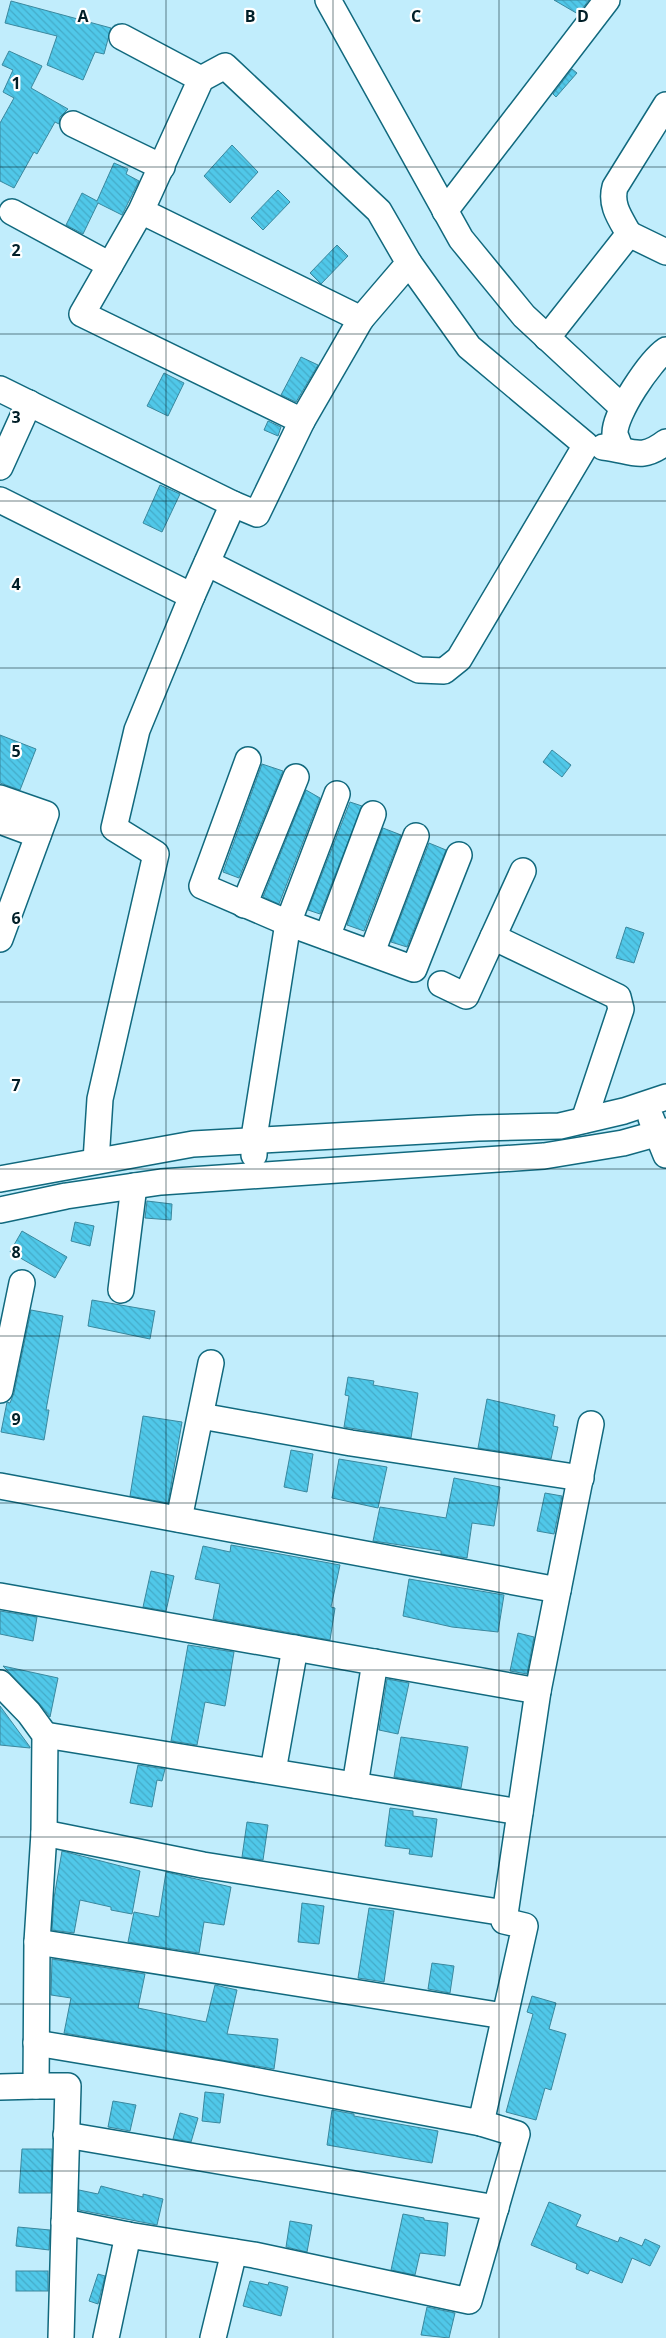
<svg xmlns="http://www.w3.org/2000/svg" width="666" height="2338" viewBox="0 0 666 2338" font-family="'Open Sans',sans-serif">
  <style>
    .building { fill: url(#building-back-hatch); stroke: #3a889e }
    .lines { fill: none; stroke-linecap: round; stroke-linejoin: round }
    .minor-casing { stroke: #11697e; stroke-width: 28 }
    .minor { stroke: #fff; stroke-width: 25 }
    .grid { fill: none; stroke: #001e27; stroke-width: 1; stroke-opacity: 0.55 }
    .grid-label { font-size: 16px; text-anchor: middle; font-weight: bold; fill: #001e27; stroke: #fff; stroke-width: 4.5; stroke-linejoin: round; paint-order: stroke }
  </style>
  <defs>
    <pattern id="building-back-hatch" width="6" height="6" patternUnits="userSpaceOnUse" patternTransform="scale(1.25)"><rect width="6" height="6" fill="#50c8e9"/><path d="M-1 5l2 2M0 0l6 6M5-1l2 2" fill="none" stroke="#44abc8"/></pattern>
  </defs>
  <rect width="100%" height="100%" fill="#c1edfc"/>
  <g class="building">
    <polygon points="554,0 589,0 578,14"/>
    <polygon points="11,1 111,28 104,54 95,52 83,80 47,65 57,36 5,23"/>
    <polygon points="9,51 42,66 31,88 68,109 60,117 59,124 55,122 37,154 34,152 14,188 0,181 0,123 14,98 3,92 13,70 2,65"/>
    <polygon points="572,69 577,73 556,97 553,94"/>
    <polygon points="232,145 258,172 230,203 204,176"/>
    <polygon points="114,163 128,169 126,174 139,181 122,215 98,203 83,234 66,225 82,193 97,201"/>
    <polygon points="278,190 290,202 263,230 251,218"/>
    <polygon points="337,245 348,256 321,284 310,273"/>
    <polygon points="301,357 318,365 296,402 281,395"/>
    <polygon points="164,373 184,383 168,416 147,406"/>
    <polygon points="268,421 281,427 278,436 264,430"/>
    <polygon points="160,485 180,494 162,532 143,523"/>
    <polygon points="0,735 36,749 20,790 0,783"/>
    <polygon points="552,750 571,765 562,777 543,762"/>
    <polygon points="262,764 283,771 239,878 223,872"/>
    <polygon points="306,790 320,798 279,904 263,897"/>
    <polygon points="350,802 362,806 320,914 308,910"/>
    <polygon points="383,828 401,835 364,931 347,925"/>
    <polygon points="429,843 446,850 407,947 391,942"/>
    <polygon points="626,927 644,933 634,963 616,958"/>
    <polygon points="147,1201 172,1204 171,1220 145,1218"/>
    <polygon points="75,1222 94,1226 90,1246 71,1241"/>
    <polygon points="22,1231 67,1257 55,1278 10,1252"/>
    <polygon points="92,1300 155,1311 150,1339 88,1326"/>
    <polygon points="31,1310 63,1316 46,1410 49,1410 44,1440 1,1432 7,1402 10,1403 14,1393"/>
    <polygon points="348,1377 374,1381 373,1385 418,1393 411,1438 344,1427 349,1396 345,1395"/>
    <polygon points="487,1399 555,1415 553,1426 558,1427 551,1459 478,1448"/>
    <polygon points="143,1416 182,1422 168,1503 130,1496"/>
    <polygon points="291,1450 313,1454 307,1492 284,1487"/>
    <polygon points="339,1459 387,1467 378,1508 332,1498"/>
    <polygon points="454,1478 500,1487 494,1526 472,1523 467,1558 441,1554 441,1551 373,1541 380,1507 446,1518"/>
    <polygon points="545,1493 562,1496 554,1534 537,1531"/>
    <polygon points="231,1545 340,1565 331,1607 335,1608 330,1640 213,1619 220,1584 195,1579 203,1546 230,1552"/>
    <polygon points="151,1571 174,1576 166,1611 143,1607"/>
    <polygon points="409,1579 504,1595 498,1632 452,1627 403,1616"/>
    <polygon points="0,1611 37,1617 33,1641 0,1634"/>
    <polygon points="518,1633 534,1637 527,1674 510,1671"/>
    <polygon points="188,1645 234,1652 225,1706 205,1702 197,1745 171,1741"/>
    <polygon points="3,1666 58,1678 50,1717 39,1703"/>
    <polygon points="387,1679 409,1683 398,1734 379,1730"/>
    <polygon points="0,1706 30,1747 30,1748 0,1745"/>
    <polygon points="401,1737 468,1747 461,1788 394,1777"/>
    <polygon points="138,1765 165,1769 162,1781 157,1780 152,1807 130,1803"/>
    <polygon points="390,1808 413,1811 413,1816 437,1819 432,1857 409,1854 410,1849 385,1846"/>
    <polygon points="247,1822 268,1825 263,1860 242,1857"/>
    <polygon points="62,1851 140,1871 132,1914 111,1910 111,1907 80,1900 74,1933 52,1930 54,1898"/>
    <polygon points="166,1872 231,1887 224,1925 204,1922 199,1953 128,1942 134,1912 159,1917"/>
    <polygon points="302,1903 324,1906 319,1944 298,1942"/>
    <polygon points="369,1908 394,1911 384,1982 358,1978"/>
    <polygon points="52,1959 145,1974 138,2008 206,2022 215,1985 237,1990 227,2034 278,2039 274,2069 64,2033 71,1998 51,1995"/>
    <polygon points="432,1963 454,1966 450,1993 428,1989"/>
    <polygon points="532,1996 556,2003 549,2029 566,2034 551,2090 545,2088 536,2120 506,2112 533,2014 527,2012"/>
    <polygon points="205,2092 224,2094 220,2123 202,2121"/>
    <polygon points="113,2101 136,2105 130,2131 108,2127"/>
    <polygon points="332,2110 354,2114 354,2116 438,2131 432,2163 327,2145"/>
    <polygon points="180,2113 198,2118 191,2142 173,2139"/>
    <polygon points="22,2149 52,2149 51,2193 19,2193"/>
    <polygon points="101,2186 143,2197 143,2194 163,2199 157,2225 79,2210 79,2190 98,2194"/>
    <polygon points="549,2202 581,2215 576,2226 618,2242 620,2237 642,2246 645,2239 660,2246 650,2266 632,2258 622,2283 590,2270 588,2274 576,2269 577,2264 531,2245"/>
    <polygon points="403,2214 424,2218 424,2220 448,2223 445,2256 420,2253 415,2275 391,2270"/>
    <polygon points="290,2221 312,2225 307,2252 286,2247"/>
    <polygon points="18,2227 50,2230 49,2250 16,2246"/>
    <rect x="16" y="2271" width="32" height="20"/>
    <polygon points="98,2274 105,2276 98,2304 89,2301"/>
    <polygon points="250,2281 268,2285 269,2282 288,2287 281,2316 243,2306"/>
    <polygon points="427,2307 455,2313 449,2338 421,2335"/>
  </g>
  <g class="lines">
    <defs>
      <g id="minor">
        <polyline points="328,0 461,239 524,316 622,407"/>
        <polyline points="122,37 201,79"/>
        <polyline points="73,124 162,167"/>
        <polyline points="141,211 201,79 225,66 379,211 409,263 361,319 141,211 82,314 302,421 257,514 233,504"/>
        <polyline points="445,211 607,0"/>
        <polyline points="12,212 110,265"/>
        <polyline points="629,234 666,252"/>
        <path d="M547 338 629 234C620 218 610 205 615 187L666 105"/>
        <polyline points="0,389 233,504 192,596 0,500"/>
        <polyline points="302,421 361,319"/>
        <path d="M603 447C632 450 640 462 666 442"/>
        <path d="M620 449C619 444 616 438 615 434 614 414 650 361 666 350"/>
        <polyline points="0,467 29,403"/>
        <polyline points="207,563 419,670 444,671 459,659 586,445 469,347 409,263"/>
        <polyline points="248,760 202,886 288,923 414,969 459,855"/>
        <polyline points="0,798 46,814 0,939"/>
        <polyline points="0,821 38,835"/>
        <polyline points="244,905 296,777"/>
        <polyline points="327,937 373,814"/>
        <polyline points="493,937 618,997 621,1009 584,1120"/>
        <polyline points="372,952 416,836"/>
        <polyline points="441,984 466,996 523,871"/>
        <polyline points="651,1118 666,1155"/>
        <polyline points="254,1155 255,1131 288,923 337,794"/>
        <polyline points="96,1161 100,1099 156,854 114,828 137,730 192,596"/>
        <polyline points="0,1179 193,1144 478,1128 560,1126 624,1111 666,1097"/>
        <polyline points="0,1210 66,1196 161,1182 544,1156 623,1143 666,1131"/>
        <polyline points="121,1290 134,1186"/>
        <polyline points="0,1390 22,1283"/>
        <polyline points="201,1416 351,1443 581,1478"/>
        <polyline points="0,1486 558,1590"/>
        <polyline points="179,1519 211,1363"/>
        <polyline points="0,1596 538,1691"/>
        <polyline points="0,1683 29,1713 45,1735 44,1833 37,1942 36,2086 0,2087"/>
        <polyline points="45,1735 520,1812"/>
        <polyline points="273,1771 295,1648"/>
        <polyline points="355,1785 375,1662"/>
        <polyline points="44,1833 203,1865 505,1913"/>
        <polyline points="37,1942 504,2016"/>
        <polyline points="36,2043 221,2074 481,2123 525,1926 504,1921 538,1691 591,1424"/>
        <polyline points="36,2086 68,2086 61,2338"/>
        <polyline points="66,2135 496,2208"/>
        <polyline points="64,2222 128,2235"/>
        <polyline points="106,2338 128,2235 254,2255 469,2301 517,2134 481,2123"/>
        <polyline points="213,2338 234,2252"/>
      </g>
    </defs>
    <use href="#minor" class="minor-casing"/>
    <use href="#minor" class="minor"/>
  </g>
  <path class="grid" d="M166 0V2338M333 0V2338M499 0V2338M0 167H666M0 334H666M0 501H666M0 668H666M0 835H666M0 1002H666M0 1169H666M0 1336H666M0 1503H666M0 1670H666M0 1837H666M0 2004H666M0 2171H666"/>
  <g class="grid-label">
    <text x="83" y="22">A</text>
    <text x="250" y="22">B</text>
    <text x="416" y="22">C</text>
    <text x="583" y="22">D</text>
    <text x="16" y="89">1</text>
    <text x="16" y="256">2</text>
    <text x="16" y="423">3</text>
    <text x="16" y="590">4</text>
    <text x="16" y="757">5</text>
    <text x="16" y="924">6</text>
    <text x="16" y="1091">7</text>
    <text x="16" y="1258">8</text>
    <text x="16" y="1425">9</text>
  </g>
</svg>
